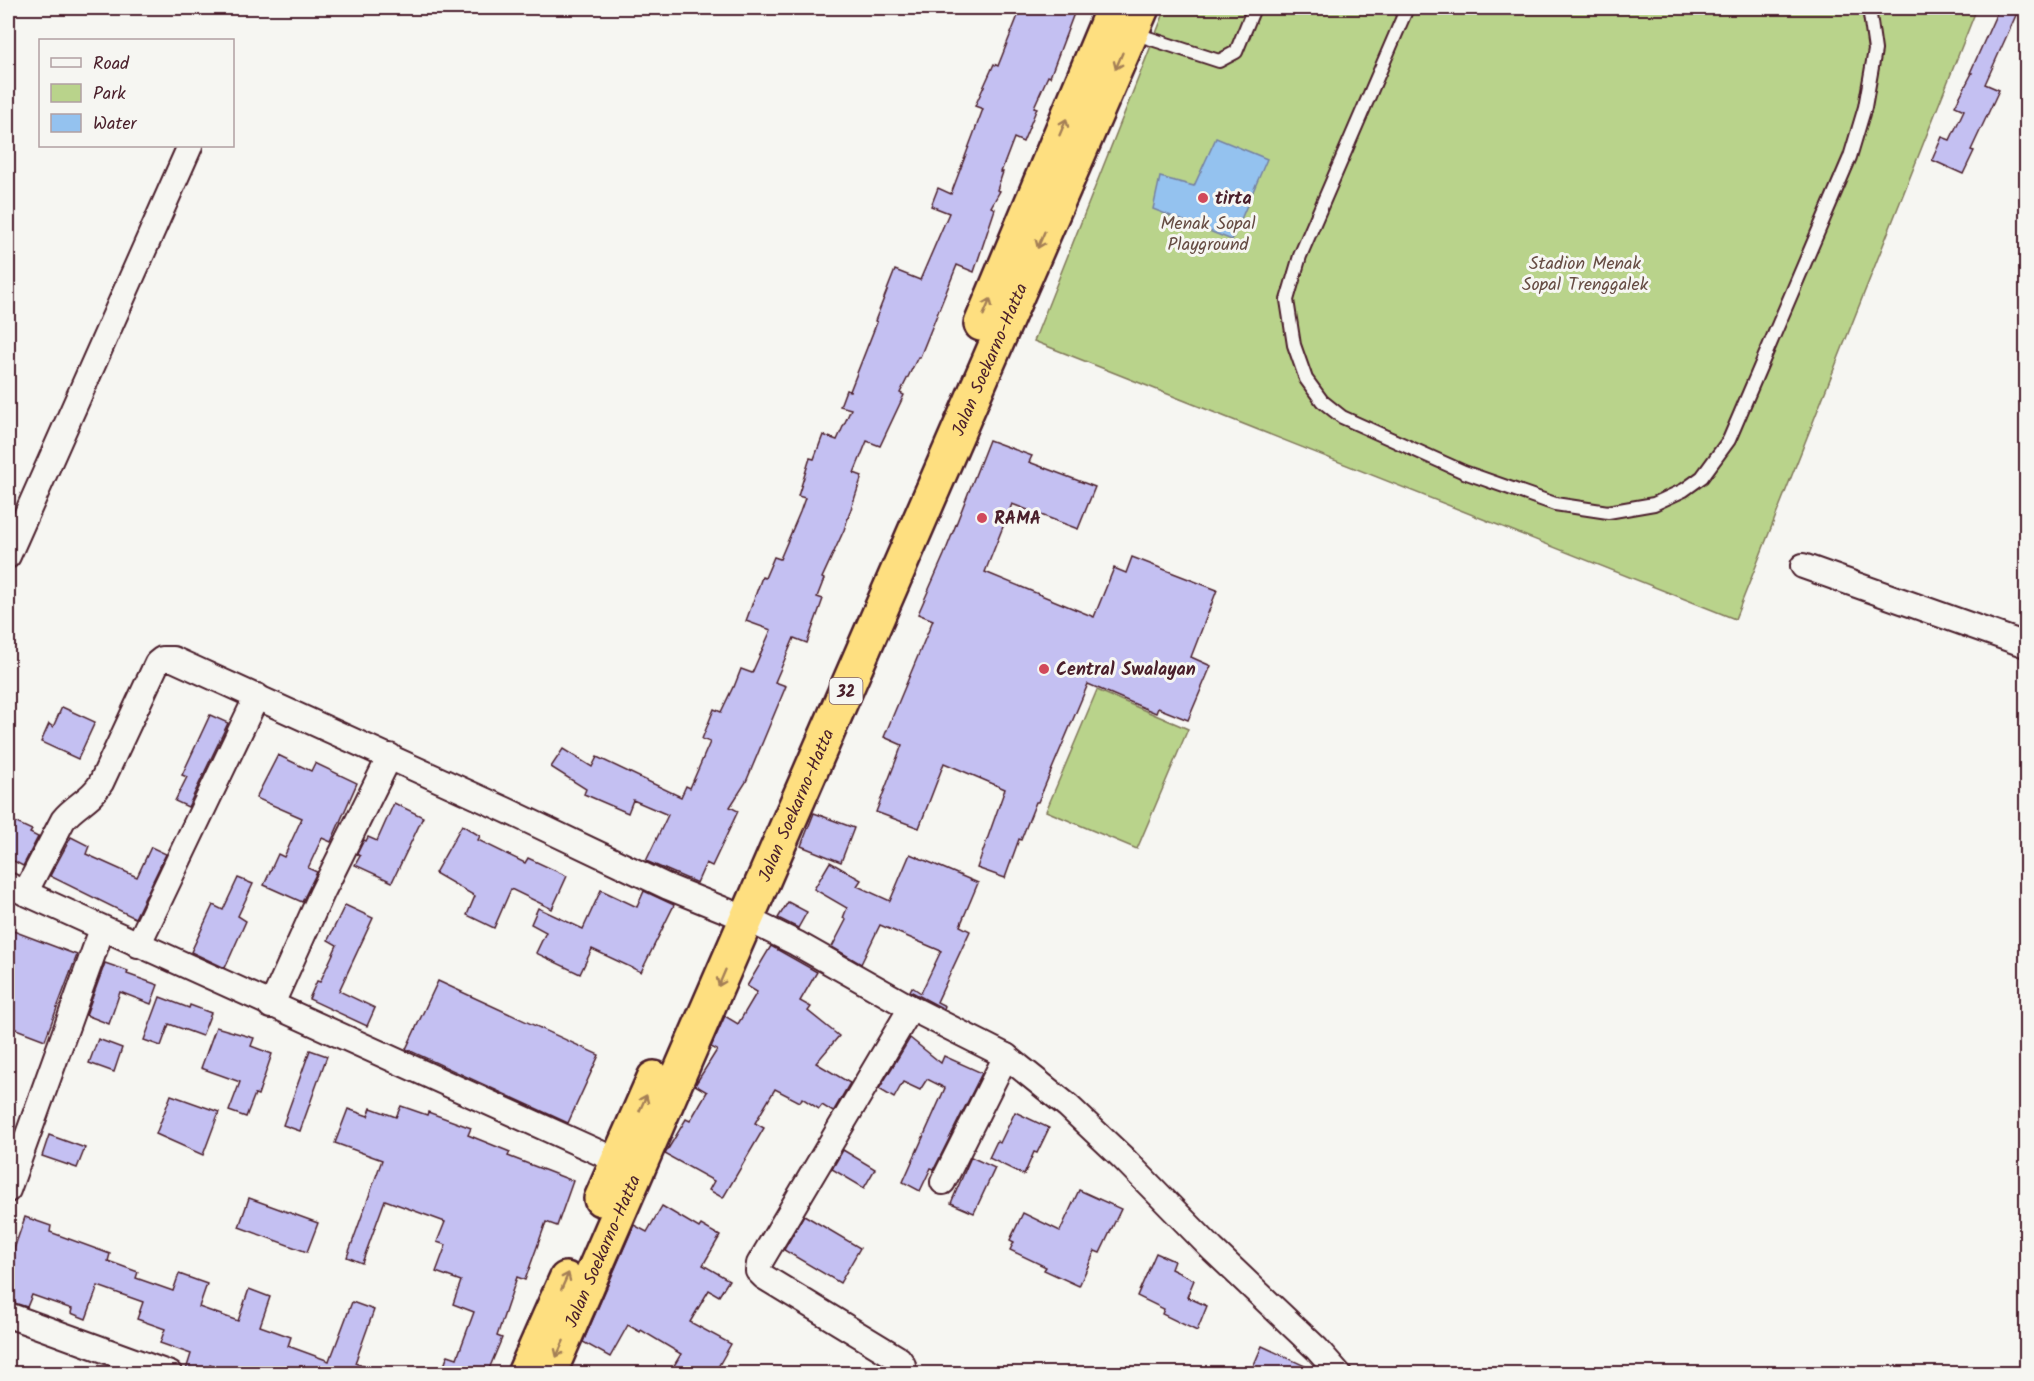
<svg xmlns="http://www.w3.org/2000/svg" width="2034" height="1381" viewBox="0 0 2034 1381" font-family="Kalam,sans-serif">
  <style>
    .green { fill: #b9d38b; stroke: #82795b; stroke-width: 1.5 }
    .water { fill: #94c2ef; stroke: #7681a1; stroke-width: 1.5 }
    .building { fill: #c4c0f2; stroke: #4a1f2b; stroke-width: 1.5 }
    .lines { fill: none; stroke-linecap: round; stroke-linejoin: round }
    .service-casing { stroke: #4a1f2b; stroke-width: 16 }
    .minor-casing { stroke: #4a1f2b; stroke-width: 28 }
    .trunk-casing { stroke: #4a1f2b; stroke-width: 38 }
    .service { stroke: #f6f6f2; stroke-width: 12 }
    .minor { stroke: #f6f6f2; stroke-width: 24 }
    .trunk { stroke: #fedf80; stroke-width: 33 }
    .oneway { stroke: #a47f56 }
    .poi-dot { fill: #d1495b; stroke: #f6f6f2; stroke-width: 2 }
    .labels { text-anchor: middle; stroke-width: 6; stroke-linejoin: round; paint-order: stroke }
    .shield { fill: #f6f6f2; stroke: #7e6067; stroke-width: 1.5 }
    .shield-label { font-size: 16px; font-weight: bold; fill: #4a1f2b }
    .poi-label { font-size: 18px; font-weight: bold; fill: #4a1f2b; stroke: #f6f6f2; text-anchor: start }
    .park-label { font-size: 18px; fill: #664c43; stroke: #f6f6f2 }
    .street-label { font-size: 18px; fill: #4a1f2b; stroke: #f6f6f2 }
  </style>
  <rect width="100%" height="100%" fill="#f6f6f2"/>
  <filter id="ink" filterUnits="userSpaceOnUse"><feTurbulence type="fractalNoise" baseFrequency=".0167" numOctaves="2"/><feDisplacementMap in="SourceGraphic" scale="12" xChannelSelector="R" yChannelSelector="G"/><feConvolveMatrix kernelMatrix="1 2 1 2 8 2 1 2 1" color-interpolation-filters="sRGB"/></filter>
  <g filter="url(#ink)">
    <g class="green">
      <polygon points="1166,8 1961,8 1975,13 1735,619 1034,341"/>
      <polygon points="1097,690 1188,729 1137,849 1046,811"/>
    </g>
    <polygon class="water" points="1216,138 1267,159 1232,240 1153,209 1160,177 1194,186"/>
    <g class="building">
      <polygon points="1021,8 1076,8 1050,77 1048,76 1034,107 1037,108 1023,142 1014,138 1001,172 1003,172 997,190 1000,191 991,207 995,209 974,272 957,265 920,357 918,357 900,393 904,395 880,446 867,441 854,473 862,476 844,530 822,578 824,579 817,597 823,599 807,643 794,638 775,682 786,686 746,782 730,807 738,811 712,866 706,863 697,883 646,861 668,815 633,800 628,813 584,794 586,789 551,767 563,749 592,767 597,757 681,797 686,786 690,788 710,742 702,739 714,709 721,712 733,687 734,687 741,669 752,673 771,630 746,621 762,577 765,578 774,557 780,559 800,512 805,498 798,496 810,458 814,459 823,435 837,440 851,409 840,406 846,390 850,391 877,322 875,321 895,270 920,280 949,213 931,206 938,188 951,194 983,109 975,106 994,64 998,66"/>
      <polygon points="1999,8 2004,8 2017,13 1985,84 1999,90 1971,150 1974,151 1963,174 1932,160 1942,137 1950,140 1964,110 1955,106 1972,73 1970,73"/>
      <polygon points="989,440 1032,456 1029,462 1095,487 1078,529 1012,504 985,572 1094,617 1114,568 1126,573 1132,557 1217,590 1191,657 1211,666 1188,720 1158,708 1156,713 1088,684 1038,802 1036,802 1021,840 1019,839 1005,878 977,868 1005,789 944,763 919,828 876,812 902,745 884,737 933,620 918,614 944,555"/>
      <polygon points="62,707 95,722 78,759 41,742 49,724 53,727"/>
      <polygon points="210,715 228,723 188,807 175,801 187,777 182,775"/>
      <polygon points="278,755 311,771 315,763 357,783 331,842 322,838 308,868 317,872 302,902 264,885 278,854 284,857 302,818 256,798"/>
      <polygon points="394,803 423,817 392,882 355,865 360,856 357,854 364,840 366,841 368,837 377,841"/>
      <polygon points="814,813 854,828 841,862 801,846"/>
      <polygon points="8,819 32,830 30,833 38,837 23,866 8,858"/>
      <polygon points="462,825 480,836 478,840 525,863 528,858 567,876 552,909 511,889 494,928 467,915 475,896 435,873"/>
      <polygon points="71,837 89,846 86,854 137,877 151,847 166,854 135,918 50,876"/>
      <polygon points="910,854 978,883 960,926 970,931 937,1002 945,1006 944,1009 910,991 912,987 921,993 941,951 880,925 861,964 832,947 846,920 843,918 847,908 814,889 830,862 861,880 857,886 890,901"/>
      <polygon points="238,878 253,884 238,916 246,921 225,968 191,952 213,905 223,910"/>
      <polygon points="601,890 637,907 644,891 674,905 641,972 592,949 580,974 536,953 546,932 531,924 538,908 583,929"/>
      <polygon points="788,902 807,912 798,928 778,918"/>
      <polygon points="345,905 373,918 339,991 375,1008 367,1026 309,999 317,981 320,982 337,945 328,940"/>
      <polygon points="8,929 77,955 45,1040 8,1026"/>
      <polygon points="771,946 817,972 800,1001 811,1007 808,1011 839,1036 816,1063 850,1083 833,1112 822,1105 819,1109 802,1098 800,1102 775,1089 755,1123 764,1128 723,1198 709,1190 714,1181 665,1154 686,1119 690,1121 707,1092 695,1085 717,1050 711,1047 725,1016 738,1024 757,992 747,986"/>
      <polygon points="105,963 128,971 127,974 158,985 151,1004 120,992 109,1024 86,1015"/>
      <polygon points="438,981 599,1055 568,1123 406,1049"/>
      <polygon points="160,997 189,1008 190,1005 211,1013 202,1036 169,1024 161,1046 144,1040"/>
      <polygon points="216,1027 254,1038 251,1046 272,1054 258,1095 255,1094 246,1117 229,1111 240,1082 201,1068"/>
      <polygon points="910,1038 941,1063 944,1056 982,1073 934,1169 931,1168 920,1191 903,1182 945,1088 927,1079 920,1090 903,1082 894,1098 879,1089"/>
      <polygon points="98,1039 122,1048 114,1072 89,1063"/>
      <polygon points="310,1050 327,1056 300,1131 283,1125"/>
      <polygon points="171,1095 219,1112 203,1155 156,1134"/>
      <polygon points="401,1106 427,1115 428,1112 471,1128 468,1135 510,1152 508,1156 573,1181 557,1226 546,1222 525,1280 517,1277 497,1336 502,1338 489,1369 494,1371 494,1374 441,1374 448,1355 457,1358 474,1312 453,1304 461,1281 436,1272 446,1245 437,1242 445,1222 385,1200 362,1263 347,1257 382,1160 335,1143 348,1109 368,1116 371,1108 396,1117"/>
      <polygon points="1015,1112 1049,1128 1037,1153 1034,1152 1024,1175 989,1158 997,1141 1000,1143"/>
      <polygon points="49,1135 85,1148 77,1168 42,1156"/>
      <polygon points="843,1150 875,1169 864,1188 832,1169"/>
      <polygon points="971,1157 995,1168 974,1213 951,1203"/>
      <polygon points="1079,1190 1121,1209 1100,1253 1095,1251 1079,1286 1044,1270 1046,1267 1010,1250 1014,1242 1010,1240 1023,1213 1060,1231"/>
      <polygon points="249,1198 318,1223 307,1252 239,1227"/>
      <polygon points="662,1206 699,1228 701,1225 720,1236 703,1265 729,1280 719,1296 709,1290 690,1322 731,1344 714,1374 669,1374 681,1354 641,1330 640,1332 628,1325 610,1357 583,1342 634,1225 647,1232"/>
      <polygon points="804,1215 860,1248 840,1283 784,1250"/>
      <polygon points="25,1217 51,1226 50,1232 110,1254 108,1261 138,1272 136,1278 173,1291 179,1274 207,1284 199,1307 238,1321 249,1289 270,1297 260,1326 291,1337 288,1346 329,1361 331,1355 332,1355 352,1302 374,1310 355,1363 376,1371 376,1374 232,1374 210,1365 207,1374 196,1374 186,1370 191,1354 160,1343 165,1329 137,1319 143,1302 98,1286 86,1319 71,1313 72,1309 32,1295 27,1307 8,1301 8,1250 13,1252"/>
      <polygon points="1156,1253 1174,1261 1171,1269 1194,1280 1187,1297 1207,1306 1197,1331 1162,1314 1164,1309 1137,1296"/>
      <polygon points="1262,1346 1318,1372 1320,1374 1250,1374"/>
    </g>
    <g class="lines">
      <defs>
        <g id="service">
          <polyline points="1407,8 1300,256 1287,300 1294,345 1306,379 1322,401 1342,417 1464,472 1555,504 1608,512 1654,504 1684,490 1702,477 1729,440 1850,157 1865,107 1875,50 1869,8"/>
          <polyline points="1133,33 1219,61 1236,52 1254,8"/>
        </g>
        <g id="minor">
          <polyline points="8,556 190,146"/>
          <polyline points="1803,566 2026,645"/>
          <polyline points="8,885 631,1167"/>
          <path d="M25 893 63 820C75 805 91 800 101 783L157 663 162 659H173L506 810 668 887 747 919 796 943 911 1008 1006 1056 1068 1106 1123 1158 1213 1250 1317 1349 1339 1374"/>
          <polyline points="138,945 257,696"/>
          <polyline points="271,1006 322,893 390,756"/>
          <polyline points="943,1182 1006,1056"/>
          <polyline points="8,1190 102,929"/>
          <polyline points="8,1315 170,1374"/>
          <polyline points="902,1374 903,1365 899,1359 764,1277 758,1271 759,1264 911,1008"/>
        </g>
        <g id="trunk">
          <polyline points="981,324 1113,8"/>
          <polyline points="601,1199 654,1078"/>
          <polyline points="524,1374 566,1279"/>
          <path id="s1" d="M549 1374 1142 8"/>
        </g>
      </defs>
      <use href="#service" class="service-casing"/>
      <use href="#minor" class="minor-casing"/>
      <use href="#trunk" class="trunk-casing"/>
      <use href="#service" class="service"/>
      <use href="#minor" class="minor"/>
      <use href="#trunk" class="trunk"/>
    </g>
    <defs><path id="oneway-shaft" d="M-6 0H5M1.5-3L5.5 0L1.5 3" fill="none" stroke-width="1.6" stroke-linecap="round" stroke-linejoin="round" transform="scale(1.5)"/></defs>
    <g class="oneway">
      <use href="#oneway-shaft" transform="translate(1119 61) rotate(113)"/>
      <use href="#oneway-shaft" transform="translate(1063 127) rotate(-67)"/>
      <use href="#oneway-shaft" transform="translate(1041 240) rotate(113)"/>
      <use href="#oneway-shaft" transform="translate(987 307) rotate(-67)"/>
      <use href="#oneway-shaft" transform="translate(722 978) rotate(113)"/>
      <use href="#oneway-shaft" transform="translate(643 1103) rotate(-66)"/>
      <use href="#oneway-shaft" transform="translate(565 1281) rotate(-66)"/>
      <use href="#oneway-shaft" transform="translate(560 1349) rotate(114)"/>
    </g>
  </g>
  <g class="poi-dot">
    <circle cx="1203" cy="198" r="6"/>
    <circle cx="982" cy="518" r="6"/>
    <circle cx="1044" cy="669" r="6"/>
  </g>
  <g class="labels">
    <rect class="shield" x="829.5" y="678" width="33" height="26" rx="4.5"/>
    <g class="shield-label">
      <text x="846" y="697">32</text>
    </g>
    <g class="poi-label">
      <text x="1215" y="204">tirta</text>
      <text x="994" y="524">RAMA</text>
      <text x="1056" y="675">Central Swalayan</text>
    </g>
    <g class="park-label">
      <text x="1208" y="229">Menak Sopal<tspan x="1208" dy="21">Playground</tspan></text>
      <text x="1585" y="269">Stadion Menak<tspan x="1585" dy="21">Sopal Trenggalek</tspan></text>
    </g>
    <g class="street-label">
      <text dy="6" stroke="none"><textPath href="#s1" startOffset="1106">Jalan Soekarno-Hatta</textPath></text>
      <text dy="6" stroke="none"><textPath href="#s1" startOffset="620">Jalan Soekarno-Hatta</textPath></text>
      <text dy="6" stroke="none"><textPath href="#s1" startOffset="134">Jalan Soekarno-Hatta</textPath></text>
    </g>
  </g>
  <rect width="2034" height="1381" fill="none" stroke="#f6f6f2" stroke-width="30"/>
  <rect x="15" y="15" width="2004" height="1351" fill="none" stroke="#4a1f2b" stroke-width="2" filter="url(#ink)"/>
  <rect x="39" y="39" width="195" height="108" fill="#f6f6f2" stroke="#b1a0a2" stroke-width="1.5"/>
  <rect x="51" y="58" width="30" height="9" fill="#f6f6f2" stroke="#b1a0a2" stroke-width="1.5"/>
  <text x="93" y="69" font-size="18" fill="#4a1f2b">Road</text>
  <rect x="51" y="84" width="30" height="18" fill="#b9d38b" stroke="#b1a0a2" stroke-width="1.5"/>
  <text x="93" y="99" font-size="18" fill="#4a1f2b">Park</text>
  <rect x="51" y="114" width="30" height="18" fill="#94c2ef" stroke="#b1a0a2" stroke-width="1.5"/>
  <text x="93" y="129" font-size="18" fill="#4a1f2b">Water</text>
</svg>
